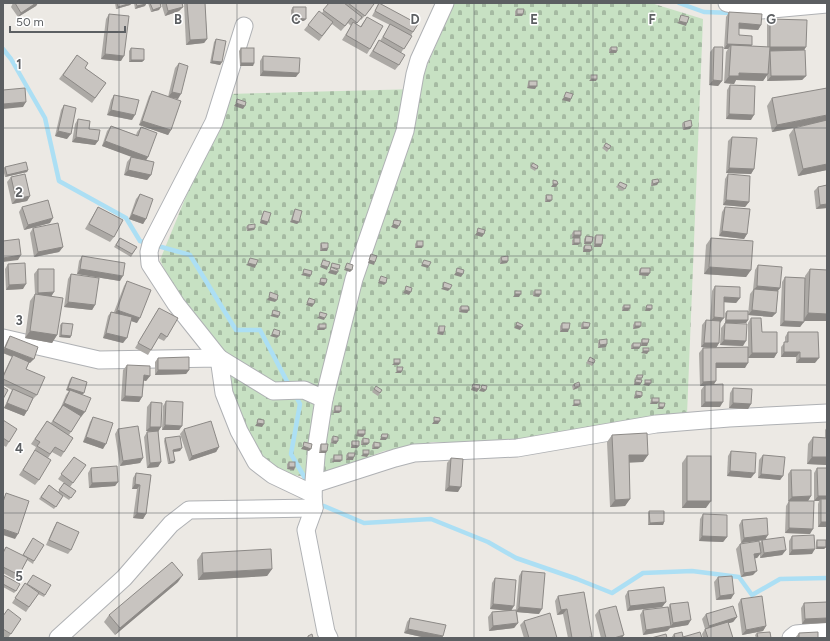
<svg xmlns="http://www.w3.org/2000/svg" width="830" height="641" viewBox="0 0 830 641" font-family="Figtree,sans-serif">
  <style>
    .cemetery { fill: url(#cemetery-stones) }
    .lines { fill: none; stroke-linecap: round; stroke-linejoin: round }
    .stream { stroke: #acdff4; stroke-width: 4.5 }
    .minor-casing { stroke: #afb1b4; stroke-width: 19 }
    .minor { stroke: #fff; stroke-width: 17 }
    .wall { fill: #aca9a5 }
    .shaded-wall { fill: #8c8986 }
    .building { fill: #c8c4c0; stroke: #8c8986 }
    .grid { fill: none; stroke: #5c5f62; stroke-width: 1; stroke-opacity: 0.55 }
    .grid-label { font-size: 13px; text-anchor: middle; font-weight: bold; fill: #5c5f62; stroke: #fff; stroke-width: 3; stroke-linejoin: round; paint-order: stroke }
  </style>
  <defs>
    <pattern id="cemetery-stones" width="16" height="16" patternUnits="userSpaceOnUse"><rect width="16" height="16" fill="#c7e1c3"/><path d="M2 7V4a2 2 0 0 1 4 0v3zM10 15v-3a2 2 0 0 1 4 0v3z" fill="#a5baa2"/></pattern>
  </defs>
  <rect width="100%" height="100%" fill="#ece9e4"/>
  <polygon class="cemetery" points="454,3 651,3 703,19 687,415 503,444 433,442 384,451 331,471 300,476 280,473 260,461 243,436 160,260 228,94 417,89"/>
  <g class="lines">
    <g class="stream">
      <polyline points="679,3 704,12 734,13"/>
      <polyline points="3,49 11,59 45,118 59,181 126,218 140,241 190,255 236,330 260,330 290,387"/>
      <polyline points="294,393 300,404 291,454 309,485"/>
      <polyline points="317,506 324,506 364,523 431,519 488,542 516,558 577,579 612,593 643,573 692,571 739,577 752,595 780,579 827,578"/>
    </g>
    <defs>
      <g id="minor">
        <polyline points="727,3 761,10 827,4"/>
        <polyline points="244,26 214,122 151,244 149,252 150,264 176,304 219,358 224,393 239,431 256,462 273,475 313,494"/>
        <polyline points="3,338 99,360 219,358 273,391 304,390 324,399"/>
        <polyline points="314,484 395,458 414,453 517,448 656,424 729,418 827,413"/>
        <polyline points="58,638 124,578 171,524 189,510 314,508"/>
        <polyline points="329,638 326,632 306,530 314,508 313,494 317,444 324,399 354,279 405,131 415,74 419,60 445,3"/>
        <polyline points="791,638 796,634 827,631"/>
      </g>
    </defs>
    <use href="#minor" class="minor-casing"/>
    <use href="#minor" class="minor"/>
  </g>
  <g class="wall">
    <polygon points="13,3 38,3 36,6 18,17 11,7"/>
    <polygon points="115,3 132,3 130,5 116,9"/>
    <polygon points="134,3 146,3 145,6 135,9"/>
    <polygon points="148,3 160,3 159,10 151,12"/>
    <polygon points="161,3 182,3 183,7 179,11 165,16"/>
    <polygon points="184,3 205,3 207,39 204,43 186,45"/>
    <polygon points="329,3 373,3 371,9 361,20 360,19 356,24 360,27 367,17 370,49 367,54 342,40 351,26 348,23 341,31 332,24 319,41 304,30 308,25 322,13"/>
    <polygon points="379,3 413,32 401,53 399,65 395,70 369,56 379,40 380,41 390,25 372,16"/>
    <polygon points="293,7 304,21 291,21 291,10"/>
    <polygon points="517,9 523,14 522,16 515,16 515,11"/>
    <polygon points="729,12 761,25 758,30 739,29 739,35 751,46 767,47 767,24 770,19 804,50 806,76 802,80 767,81 767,75 763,81 736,80 734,84 724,83 726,52 728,49 724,49 726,17"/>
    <polygon points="109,14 121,61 101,59 106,19"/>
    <polygon points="216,39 222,62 220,65 210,63 214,42"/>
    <polygon points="611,47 617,51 616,53 609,53 609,49"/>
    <polygon points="714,47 722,81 718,86 709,85 710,52"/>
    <polygon points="131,48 144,60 142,62 129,62 129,51"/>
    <polygon points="241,48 254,63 253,66 240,66 239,51"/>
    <polygon points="77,55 85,68 106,83 92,103 59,79"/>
    <polygon points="263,56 296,77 260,76 260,61"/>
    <polygon points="179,63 178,99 168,97 175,68"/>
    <polygon points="529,81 535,89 527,88 528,83"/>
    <polygon points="730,85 751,120 726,119 727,90"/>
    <polygon points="152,91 171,130 168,135 139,125 149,96"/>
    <polygon points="114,95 132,120 107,115 111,100"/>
    <polygon points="772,98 827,170 798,176 789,135 794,128 772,132 767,106"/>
    <polygon points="64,105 67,139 55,136 61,110"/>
    <polygon points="78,119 89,129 98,141 95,145 72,142 75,124"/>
    <polygon points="684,122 690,129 683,130 682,124"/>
    <polygon points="111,126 136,135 137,132 141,127 148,157 146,160 151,175 147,180 124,175 127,162 131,157 134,157 102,146 107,131"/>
    <polygon points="732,137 754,169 751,174 726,173 728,141"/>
    <polygon points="606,143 611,146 607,152 602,148"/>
    <polygon points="533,163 538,166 535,171 530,168"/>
    <polygon points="5,167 28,170 27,172 5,177 3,169"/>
    <polygon points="728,174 749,202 745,207 723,205 725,179"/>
    <polygon points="11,177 30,196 27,201 12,204 7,182"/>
    <polygon points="652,180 657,185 651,186 651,183"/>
    <polygon points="620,182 627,185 623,191 616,187"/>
    <polygon points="827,185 827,208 816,209 814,191 818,187"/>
    <polygon points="140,194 146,219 143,224 129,219 136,199"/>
    <polygon points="546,195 550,202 545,202 545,198"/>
    <polygon points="22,207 50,223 24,230 19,212"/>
    <polygon points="98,207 114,237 110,242 85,229"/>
    <polygon points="725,207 747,234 744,239 719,236 722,212"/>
    <polygon points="295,209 299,222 297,224 290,222 294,211"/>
    <polygon points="264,211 267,225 260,223 262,214"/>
    <polygon points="248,225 255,228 254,230 247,231 246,227"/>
    <polygon points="33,228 63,247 59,252 34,257 30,233"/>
    <polygon points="574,231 580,238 572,238 572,233"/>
    <polygon points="596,235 601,247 594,247 594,237"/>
    <polygon points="586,236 591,244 584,244 584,239"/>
    <polygon points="120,238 137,247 131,257 114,247"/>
    <polygon points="574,238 580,243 578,245 572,245 572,240"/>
    <polygon points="711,238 751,270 746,277 704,274 706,245"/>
    <polygon points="417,241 422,248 415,248 415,244"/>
    <polygon points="321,243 328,248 327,251 320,251 320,245"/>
    <polygon points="585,245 590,252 583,252 583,247"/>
    <polygon points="82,256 120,281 77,274 79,261"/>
    <polygon points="501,257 507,263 500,264 500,259"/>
    <polygon points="8,264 23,289 6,290 5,269"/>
    <polygon points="758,265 780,288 778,291 776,313 772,317 748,315 750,294 753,290 755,270"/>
    <polygon points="641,268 648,276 639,275 639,270"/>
    <polygon points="38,269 52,296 57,335 52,343 25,338 30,301 35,294 34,274"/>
    <polygon points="810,269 827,270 827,321 804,321 800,327 780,326 782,282 785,277 805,278 805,276"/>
    <polygon points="71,274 95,305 92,310 64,307 68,279"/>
    <polygon points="127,281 137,323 131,321 123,343 103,338 108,316 111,312 114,312 124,286"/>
    <polygon points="715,286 740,298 736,303 724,302 720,323 719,343 716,348 745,368 716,368 714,385 720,407 701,407 701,390 704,386 700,386 699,353 703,348 707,348 701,347 702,325 706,320 710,321 712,291"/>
    <polygon points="535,290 539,297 533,296 533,292"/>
    <polygon points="624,305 630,308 628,311 622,311 622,307"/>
    <polygon points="461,306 469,310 467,313 459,312 459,308"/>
    <polygon points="159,308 167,337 164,341 158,338 148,355 135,348"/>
    <polygon points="727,311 748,320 746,323 725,323 725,313"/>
    <polygon points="751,318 777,353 774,358 748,358 748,323"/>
    <polygon points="583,322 588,329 581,329 581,325"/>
    <polygon points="635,322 641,326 639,328 633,329 633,325"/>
    <polygon points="62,323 71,336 70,338 59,337 60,325"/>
    <polygon points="562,323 568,332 560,332 560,326"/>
    <polygon points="725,323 743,346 720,345 721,328"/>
    <polygon points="319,324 326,328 324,330 317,330 317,326"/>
    <polygon points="439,326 444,332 443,335 437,334 438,328"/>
    <polygon points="788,332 815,363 796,363 796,357 781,357 781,347 785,342 785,337"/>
    <polygon points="10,336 30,363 29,363 26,369 37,395 33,399 27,411 24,416 4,408 10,394 12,390 3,385 3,375 10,360 12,357 3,353 3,350 7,341"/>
    <polygon points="642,339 648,343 647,346 641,346 641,341"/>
    <polygon points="599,340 606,347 598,348 598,343"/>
    <polygon points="633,343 640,347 639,349 631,349 631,345"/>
    <polygon points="590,357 594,363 592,366 586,363"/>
    <polygon points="158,358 189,370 186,374 155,375 155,362"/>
    <polygon points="127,365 150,376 146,381 144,380 142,397 139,402 121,401 123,370"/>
    <polygon points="637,375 642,378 640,385 634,385 635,378"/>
    <polygon points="72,377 82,395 81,417 81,416 69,435 73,438 61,457 52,452 48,458 39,480 35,485 19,475 35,451 34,451 36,447 31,444 47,421 51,423 61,407 66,395 69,391 66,390 70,379"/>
    <polygon points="574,384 580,386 578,388 573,390 572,386"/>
    <polygon points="376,386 382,390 378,396 372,392"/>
    <polygon points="733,388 751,404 748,409 729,408 730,393"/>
    <polygon points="636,391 642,396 640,398 634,398 635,394"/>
    <polygon points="652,398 657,404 650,404 651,400"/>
    <polygon points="166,401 182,426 179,430 162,430 163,406"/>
    <polygon points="151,402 161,427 158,431 161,462 158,467 147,468 144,437 147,432 150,432 146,431 147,407"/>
    <polygon points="335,406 341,411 339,413 333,413 334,408"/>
    <polygon points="93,417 103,449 83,442 90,422"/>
    <polygon points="3,420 9,442 6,447 3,445"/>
    <polygon points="827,427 827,465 807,464 808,444 813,437 825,438 825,430"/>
    <polygon points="118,429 143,458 140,463 120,466 115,434"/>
    <polygon points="184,429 219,447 216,452 189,461 180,434"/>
    <polygon points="358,430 365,434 363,437 356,436 357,432"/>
    <polygon points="612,435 648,455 643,462 629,462 630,499 625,506 610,507 607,442"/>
    <polygon points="333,436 338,441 336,444 331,443 331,439"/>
    <polygon points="165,438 180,451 174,452 174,463 168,464 164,441"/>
    <polygon points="363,438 369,443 367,445 361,445 361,441"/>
    <polygon points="352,441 359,446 357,448 351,448 351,443"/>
    <polygon points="374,442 378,449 372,449 372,445"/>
    <polygon points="321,444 326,453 319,453 320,446"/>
    <polygon points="731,451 751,478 727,476 728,456"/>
    <polygon points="348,453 353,460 346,460 346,455"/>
    <polygon points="334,455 342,460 340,462 332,462 333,457"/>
    <polygon points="763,455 783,476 780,480 758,478 759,460"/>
    <polygon points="687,456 706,508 682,508 682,463"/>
    <polygon points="74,457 86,465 70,487 76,491 69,500 63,496 54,509 39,499 49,485 58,492 64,483 58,479"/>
    <polygon points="451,458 458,492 445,491 447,463"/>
    <polygon points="289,462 295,467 294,470 287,469 287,464"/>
    <polygon points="91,468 118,482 115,486 89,488 88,473"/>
    <polygon points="817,468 827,468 827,527 818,527 818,504 819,501 814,501 814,473"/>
    <polygon points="791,470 811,496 808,501 810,534 785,533 786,506 789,501 788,501 788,474"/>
    <polygon points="136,473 151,475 146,514 143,519 133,518 137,489 132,489 133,478"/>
    <polygon points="649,511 664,522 663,525 648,525 648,514"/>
    <polygon points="703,514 727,537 723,542 699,541 700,519"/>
    <polygon points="742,520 765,539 786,550 782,555 760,558 760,554 757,558 755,558 753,575 741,577 736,549 740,544 759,544 762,540 741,543 739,525"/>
    <polygon points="57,522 71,550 68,554 46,545 54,527"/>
    <polygon points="792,536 812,554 789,555 789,541"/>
    <polygon points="817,540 826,547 824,549 816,549 816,542"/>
    <polygon points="31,541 34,561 33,564 27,560 19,575 16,580 3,573 3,552 6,547 23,556"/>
    <polygon points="202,553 272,569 267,576 198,580 197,560"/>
    <polygon points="522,571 539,614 517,612 518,623 514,628 489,631 488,617 492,612 510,610 490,609 492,583 495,578 511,610 516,610 519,576"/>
    <polygon points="3,575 16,591 14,593 3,587"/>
    <polygon points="718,577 731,599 716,600 714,582"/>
    <polygon points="178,582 115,635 104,622 109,615"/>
    <polygon points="25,583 45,595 44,597 38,594 26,612 12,603"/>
    <polygon points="628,591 666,602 662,607 627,611 625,596"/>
    <polygon points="558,596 592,637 591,638 568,638 563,614 557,615 555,601"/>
    <polygon points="741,599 766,626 763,631 742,635 738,604"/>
    <polygon points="827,602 827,623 802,624 801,608 804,603"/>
    <polygon points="670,604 688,625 670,628 667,631 643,635 640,615 643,610 668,608"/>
    <polygon points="599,610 622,638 601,638 595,615"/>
    <polygon points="706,614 737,617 733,622 728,623 733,638 703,638 702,634 705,629 702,619"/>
    <polygon points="3,616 21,619 8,638 6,638 3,636"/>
    <polygon points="410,618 443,636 442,638 426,638 404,633 407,622"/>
    <polygon points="524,621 557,638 524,638 520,625"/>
    <polygon points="757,633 771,638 756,638 755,635"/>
    <polygon points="799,633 818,638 795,638"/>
    <polygon points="674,634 683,637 702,638 671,638"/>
  </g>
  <g class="shaded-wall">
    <polygon points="36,3 38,3 36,6 18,17 21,13"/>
    <polygon points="132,3 130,5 116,9 118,7"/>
    <polygon points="146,4 145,6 135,9 137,6"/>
    <polygon points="161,7 159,10 151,12 153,10"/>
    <polygon points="183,7 179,11 165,16 168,11"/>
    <polygon points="517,14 523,14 522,16 515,16"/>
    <polygon points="293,18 306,19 304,21 291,21"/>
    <polygon points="679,21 687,23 686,26 677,23"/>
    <polygon points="739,23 761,25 758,30 736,28"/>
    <polygon points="207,39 204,43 186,45 190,40"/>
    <polygon points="727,44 752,45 748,50 731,45 728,49 724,49"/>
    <polygon points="770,47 806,47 803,52 767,52"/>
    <polygon points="611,50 617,51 616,53 609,53"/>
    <polygon points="105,54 124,56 121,61 101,59"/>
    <polygon points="131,60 144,60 142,62 129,62"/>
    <polygon points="212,61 222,62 220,65 210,63"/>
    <polygon points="241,63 254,63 253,66 240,66"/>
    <polygon points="263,71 299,73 296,77 260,76"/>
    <polygon points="739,73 768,74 763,81 736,80 734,84 724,83 729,76"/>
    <polygon points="771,76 806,76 802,80 767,81"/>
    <polygon points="591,79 597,79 596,81 589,81"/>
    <polygon points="713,80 722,81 718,86 709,85"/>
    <polygon points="529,86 537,86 535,89 527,88"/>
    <polygon points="172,92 181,94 178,99 168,97"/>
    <polygon points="564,97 571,99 570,102 562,100"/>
    <polygon points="26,102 23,107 3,109 3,104"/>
    <polygon points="236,103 245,106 243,109 234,106"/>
    <polygon points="111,110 135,115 132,120 107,115"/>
    <polygon points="729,114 754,115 751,120 726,119"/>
    <polygon points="827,115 827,121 772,132 777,125"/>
    <polygon points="142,121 171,130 168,135 139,125"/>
    <polygon points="692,126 690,129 683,130 685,128"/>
    <polygon points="58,131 71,134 67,139 55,136"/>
    <polygon points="76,137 98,141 95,145 72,142"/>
    <polygon points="105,141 148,157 145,162 102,146"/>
    <polygon points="827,164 827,170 798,176 803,169"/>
    <polygon points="729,168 754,169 751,174 726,173"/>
    <polygon points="28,170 27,172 5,177 7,175"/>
    <polygon points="128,170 151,175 147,180 124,175"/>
    <polygon points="659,182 657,185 651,186 653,184"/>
    <polygon points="553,184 558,184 556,187 551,187"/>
    <polygon points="30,196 27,201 12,204 16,199"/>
    <polygon points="547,200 552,200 550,202 545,202"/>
    <polygon points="726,200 749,202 745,207 723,205"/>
    <polygon points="827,204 827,208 816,209 820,205"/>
    <polygon points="132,214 146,219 143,224 129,219"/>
    <polygon points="53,218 50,223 24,230 28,225"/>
    <polygon points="261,220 268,222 267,225 260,223"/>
    <polygon points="292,220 299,222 297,224 290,222"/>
    <polygon points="393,224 399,226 397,229 391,227"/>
    <polygon points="255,228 254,230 247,231 248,229"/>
    <polygon points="722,231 747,234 744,239 719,236"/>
    <polygon points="477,232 484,234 482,237 475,235"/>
    <polygon points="574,235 581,235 580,238 572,238"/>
    <polygon points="585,242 592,242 591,244 584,244"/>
    <polygon points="574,243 580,243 578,245 572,245"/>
    <polygon points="595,244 602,244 601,247 594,247"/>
    <polygon points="417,246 423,246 422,248 415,248"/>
    <polygon points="63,247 59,252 34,257 38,252"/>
    <polygon points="328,248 327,251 320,251 322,249"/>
    <polygon points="584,249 592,250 590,252 583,252"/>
    <polygon points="21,255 18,260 3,262 3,258"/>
    <polygon points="369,260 375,262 374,265 368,263"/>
    <polygon points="502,261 508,261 507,263 500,264"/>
    <polygon points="248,263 256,265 255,268 246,265"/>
    <polygon points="422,264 429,266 428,268 421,266"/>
    <polygon points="321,265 328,267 327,270 320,267"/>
    <polygon points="709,267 751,270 746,277 704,274"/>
    <polygon points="345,268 352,270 350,272 344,270"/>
    <polygon points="80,269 123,276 120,281 77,274"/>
    <polygon points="330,270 338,272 336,275 328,273"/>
    <polygon points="456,272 463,274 461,277 454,275"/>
    <polygon points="303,273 311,275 310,277 301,275"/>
    <polygon points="640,273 650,273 648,276 639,275"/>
    <polygon points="379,281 386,283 384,285 378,283"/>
    <polygon points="320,282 326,283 324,286 318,284"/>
    <polygon points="26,284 23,289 6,290 9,285"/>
    <polygon points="757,286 780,288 777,292 753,291"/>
    <polygon points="443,287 450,289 448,291 441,289"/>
    <polygon points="405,290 411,292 409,295 403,293"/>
    <polygon points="54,292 51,297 35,298 38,293"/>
    <polygon points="515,294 521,294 519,297 513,297"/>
    <polygon points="535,294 541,294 539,297 533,296"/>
    <polygon points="269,297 277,300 275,302 267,300"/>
    <polygon points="724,297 740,298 736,303 721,302"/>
    <polygon points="68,302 95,305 92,310 64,307"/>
    <polygon points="307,303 314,304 312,307 306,305"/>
    <polygon points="624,308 630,308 628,311 622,311"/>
    <polygon points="646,308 652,309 650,311 645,311"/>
    <polygon points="117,310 140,318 137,323 114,315"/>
    <polygon points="461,310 469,310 467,313 459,312"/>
    <polygon points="752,310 776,313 772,317 748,315"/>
    <polygon points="808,313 827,314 827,321 803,321"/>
    <polygon points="272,314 279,316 278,318 270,316"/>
    <polygon points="319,316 325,318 324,320 317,318"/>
    <polygon points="714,317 724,318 720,323 710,322"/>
    <polygon points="726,320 748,320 746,323 725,323"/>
    <polygon points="784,321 804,322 800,327 780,326"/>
    <polygon points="516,325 522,327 520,330 514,328"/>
    <polygon points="635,326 641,326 639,328 633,329"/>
    <polygon points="583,327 589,327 588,329 581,329"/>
    <polygon points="319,328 326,328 324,330 317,330"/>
    <polygon points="562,329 569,329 568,332 560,332"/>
    <polygon points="30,331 57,335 52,343 25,338"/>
    <polygon points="439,332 444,332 443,335 437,334"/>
    <polygon points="106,333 127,338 123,343 103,338"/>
    <polygon points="272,334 279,336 277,338 270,336"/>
    <polygon points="61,335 71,336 70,338 59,337"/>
    <polygon points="724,340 746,341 743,346 720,345"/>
    <polygon points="642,343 648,343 647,346 641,346"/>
    <polygon points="704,343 719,343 716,348 701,347"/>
    <polygon points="607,344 606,347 598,348 600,345"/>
    <polygon points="633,347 640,347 639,349 631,349"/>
    <polygon points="5,348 34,359 30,363 3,353 3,351"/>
    <polygon points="643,351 649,351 647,354 641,353"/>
    <polygon points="784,352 800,352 796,357 781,357"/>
    <polygon points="752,353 777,353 774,358 748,358"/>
    <polygon points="800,358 819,358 815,363 796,363"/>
    <polygon points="394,363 400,363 399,365 392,365"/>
    <polygon points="716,363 748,363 745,368 712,368"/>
    <polygon points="158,370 189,370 186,374 155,375"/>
    <polygon points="397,371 402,371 401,373 395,373"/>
    <polygon points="144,375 150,376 146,381 141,380"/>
    <polygon points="716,381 713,386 705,385 704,386 700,386 703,382"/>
    <polygon points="635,382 641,383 640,385 634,385"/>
    <polygon points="645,383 651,383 649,386 643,385"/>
    <polygon points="580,386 578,388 573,390 575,387"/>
    <polygon points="472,387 479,389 477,392 471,390"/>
    <polygon points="68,388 84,393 82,395 66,390"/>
    <polygon points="481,388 486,390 484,392 479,391"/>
    <polygon points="636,395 642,396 640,398 634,398"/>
    <polygon points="125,396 142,397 139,402 121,401"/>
    <polygon points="652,402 659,402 657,404 650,404"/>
    <polygon points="705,402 723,402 720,407 701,407"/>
    <polygon points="7,403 27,411 24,416 4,408"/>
    <polygon points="64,403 85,412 81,417 61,408"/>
    <polygon points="733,403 751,404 748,409 729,408"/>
    <polygon points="574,404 580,404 578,406 572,406"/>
    <polygon points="659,407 664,407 663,409 657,409"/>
    <polygon points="335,411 341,411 339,413 333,413"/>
    <polygon points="434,421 440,421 438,424 432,424"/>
    <polygon points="257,423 264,424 262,427 255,426"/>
    <polygon points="165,425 182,426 179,430 162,430"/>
    <polygon points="150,427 161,427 158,432 146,431"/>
    <polygon points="358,434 365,434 363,437 356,436"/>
    <polygon points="86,437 106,444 103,449 83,442"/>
    <polygon points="381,437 387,438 386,440 380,440"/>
    <polygon points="333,441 338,441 336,444 331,443"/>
    <polygon points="363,443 369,443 367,445 361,445"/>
    <polygon points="352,445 359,446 357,448 351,448"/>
    <polygon points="303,446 311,449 309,451 301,449"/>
    <polygon points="219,447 216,452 189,461 192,456"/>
    <polygon points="374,447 380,447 378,449 372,449"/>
    <polygon points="182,448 180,451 171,452 173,450"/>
    <polygon points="321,451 327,451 326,453 319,453"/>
    <polygon points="363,454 369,454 367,457 361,456"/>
    <polygon points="629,455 648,455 643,462 624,463"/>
    <polygon points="348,457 354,457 353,460 346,460"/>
    <polygon points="812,457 827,457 827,465 807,464"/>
    <polygon points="143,458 140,463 120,466 123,461"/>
    <polygon points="334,460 342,460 340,462 332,462"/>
    <polygon points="175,461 174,463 168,464 170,462"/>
    <polygon points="161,462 158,467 147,468 150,463"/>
    <polygon points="289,467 295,467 294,470 287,469"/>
    <polygon points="730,471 755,473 751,478 727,476"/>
    <polygon points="761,474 783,476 780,480 758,478"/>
    <polygon points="118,482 115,486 89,488 92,483"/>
    <polygon points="135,484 140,485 137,489 132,489"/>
    <polygon points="449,486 461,487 458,492 445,491"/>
    <polygon points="811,496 808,501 788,501 792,497"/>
    <polygon points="818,496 827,496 827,501 821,499 819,501 814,501"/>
    <polygon points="630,499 625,506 610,507 615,500"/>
    <polygon points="687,501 711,501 706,508 682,508"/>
    <polygon points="137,513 146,514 143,519 133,518"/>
    <polygon points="664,522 663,525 648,525 650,523"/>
    <polygon points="821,522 827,522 827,527 818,527"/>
    <polygon points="789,528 813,529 810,534 785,533"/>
    <polygon points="3,529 18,534 15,539 3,535"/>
    <polygon points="768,535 765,540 741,543 744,538"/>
    <polygon points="702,536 727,537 723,542 699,541"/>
    <polygon points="817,547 826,547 824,549 816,549"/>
    <polygon points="815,549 812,554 789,555 792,550"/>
    <polygon points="786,550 782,555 760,558 764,553"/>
    <polygon points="761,553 757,558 751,559 754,554"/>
    <polygon points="272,569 267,576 198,580 203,573"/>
    <polygon points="757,571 753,575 741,577 744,573"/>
    <polygon points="183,575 178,582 115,635 120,628"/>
    <polygon points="734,594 731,599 716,600 720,596"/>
    <polygon points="666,602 662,607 627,611 630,606"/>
    <polygon points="493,604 514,606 511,611 490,609"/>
    <polygon points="519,607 542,609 539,614 516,612"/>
    <polygon points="567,609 563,614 557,615 561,610"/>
    <polygon points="737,617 733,622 706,630 709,626"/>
    <polygon points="827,618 827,623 802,624 805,619"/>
    <polygon points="691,620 688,625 670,628 667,631 643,635 646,630 671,626 673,623"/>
    <polygon points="518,623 514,628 489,631 493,626"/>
    <polygon points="766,626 763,631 742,635 746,630"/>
    <polygon points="408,629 443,636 442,638 426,638 404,633"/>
    <polygon points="624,635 622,638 614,638"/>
  </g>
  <g class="building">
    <polygon points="15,3 36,3 21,13"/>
    <polygon points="117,3 131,3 118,7"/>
    <polygon points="136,3 146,3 146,4 137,6"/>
    <polygon points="150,3 160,3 161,7 153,10"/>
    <polygon points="166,3 182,3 183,7 168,11"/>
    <polygon points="187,3 205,3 207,39 190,40"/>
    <polygon points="329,3 344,3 362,17 357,23 351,18 345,26 323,10"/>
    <polygon points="348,3 373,3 374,4 365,16"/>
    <polygon points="379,3 418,24 413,32 375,11"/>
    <polygon points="293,7 306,7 306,19 293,18"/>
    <polygon points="517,9 524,9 523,14 517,14"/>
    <polygon points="319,11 333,22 322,36 308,25"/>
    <polygon points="729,12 762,14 761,25 739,23 739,35 752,36 752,45 727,44"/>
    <polygon points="109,14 129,16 124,56 105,54"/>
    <polygon points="681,15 689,17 687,23 679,21"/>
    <polygon points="367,17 383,26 370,49 346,35 353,22 361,27"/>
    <polygon points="770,19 807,20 806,47 770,47"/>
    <polygon points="390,24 412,36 404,49 383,37"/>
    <polygon points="216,39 226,41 222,62 212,61"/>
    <polygon points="379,40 405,55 399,65 373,51"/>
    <polygon points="731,45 770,47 768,74 739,73 739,76 729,76"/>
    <polygon points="611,47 617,47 617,51 611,50"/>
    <polygon points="714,47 723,47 722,81 713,80"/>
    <polygon points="131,48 144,49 144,60 131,60"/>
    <rect x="241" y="48" width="13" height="15"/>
    <polygon points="805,50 806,76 771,76 770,51"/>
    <polygon points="77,55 88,63 85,68 106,83 95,98 63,75"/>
    <polygon points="263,56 300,58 299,73 263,71"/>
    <polygon points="179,63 188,66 181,94 172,92"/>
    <rect x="591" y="75" width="6" height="4"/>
    <rect x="529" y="81" width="8" height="5"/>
    <polygon points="730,85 755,86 754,115 729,114"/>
    <polygon points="25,88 26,102 3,104 3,90"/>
    <polygon points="827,88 827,115 777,125 772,98"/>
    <polygon points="152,91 181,101 171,130 142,121"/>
    <polygon points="566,92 573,94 571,99 564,97"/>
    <polygon points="114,95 139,100 135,115 111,110"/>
    <polygon points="237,99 246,102 245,106 236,103"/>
    <polygon points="64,105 76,108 71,134 58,131"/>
    <polygon points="78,119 90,121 89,129 100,130 98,141 76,137"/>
    <polygon points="691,120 692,126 685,128 684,122"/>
    <polygon points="827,120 827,164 803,169 794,128"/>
    <polygon points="111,126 138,136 141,127 157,133 148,157 105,141"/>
    <polygon points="732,137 757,138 754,169 729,168"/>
    <polygon points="606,143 611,146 609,149 604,146"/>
    <polygon points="131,157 154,162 151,175 128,170"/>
    <polygon points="26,162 28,170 7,175 5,167"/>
    <polygon points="533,163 538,166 537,169 531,166"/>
    <polygon points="25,174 30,196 16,199 11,177"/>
    <polygon points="728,174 750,176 749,202 726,200"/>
    <polygon points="658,179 659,182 653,184 652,180"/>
    <polygon points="553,180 557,181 558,184 553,184"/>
    <polygon points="620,182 627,185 625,189 618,185"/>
    <polygon points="827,185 827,204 820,205 818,187"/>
    <polygon points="140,194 153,199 146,219 132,214"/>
    <polygon points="546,195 552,195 552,200 547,200"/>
    <polygon points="48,200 53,218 28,225 22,207"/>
    <polygon points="98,207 123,220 114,237 89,224"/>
    <polygon points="725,207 750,209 747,234 722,231"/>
    <polygon points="295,209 302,211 299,222 292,220"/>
    <polygon points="264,211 271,213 268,222 261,220"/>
    <polygon points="394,220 401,221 399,226 393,224"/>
    <polygon points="58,223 63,247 38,252 33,228"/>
    <polygon points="255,224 255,228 248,229 248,225"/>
    <polygon points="478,228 485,230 484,234 477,232"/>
    <rect x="574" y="231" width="7" height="4"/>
    <polygon points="596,235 603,235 602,244 595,244"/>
    <polygon points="586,236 593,237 592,242 585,242"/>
    <polygon points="120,238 137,247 132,254 116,245"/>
    <rect x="574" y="238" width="6" height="5"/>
    <polygon points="711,238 753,241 751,270 709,267"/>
    <polygon points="19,239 21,255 3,258 3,241"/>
    <rect x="417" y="241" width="6" height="5"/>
    <polygon points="321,243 328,243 328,248 322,249"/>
    <polygon points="585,245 591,245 592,250 584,249"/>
    <polygon points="371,254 377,256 375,262 369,260"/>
    <polygon points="82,256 125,263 123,276 80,269"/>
    <polygon points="508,256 508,261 502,261 501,257"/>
    <polygon points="250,258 258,260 256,265 248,263"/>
    <polygon points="323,260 330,262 328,267 321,265"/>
    <polygon points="424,260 431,262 429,266 422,264"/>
    <polygon points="25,263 26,284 9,285 8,264"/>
    <polygon points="332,263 340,265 339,269 331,267"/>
    <polygon points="347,263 353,265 352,270 345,268"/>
    <polygon points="758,265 782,267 780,288 757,286"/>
    <polygon points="331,267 338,270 338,272 330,270"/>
    <polygon points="457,268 464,270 463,274 456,272"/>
    <polygon points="641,268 650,268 650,273 640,273"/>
    <polygon points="38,269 54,269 54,292 38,293"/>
    <polygon points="304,269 312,271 311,275 303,273"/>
    <polygon points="810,269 827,270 827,314 808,313"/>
    <polygon points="71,274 99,278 95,305 68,302"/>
    <polygon points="381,276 387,278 386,283 379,281"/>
    <polygon points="785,277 805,278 804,322 784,321"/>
    <polygon points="321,278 327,279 326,283 320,282"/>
    <polygon points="127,281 151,290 140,318 117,310"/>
    <polygon points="444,282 452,285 450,289 443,287"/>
    <polygon points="406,286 412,288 411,292 405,290"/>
    <polygon points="715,286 740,287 740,298 724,297 724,318 714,317"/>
    <polygon points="754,289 778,291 776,313 752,310"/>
    <rect x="535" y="290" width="6" height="4"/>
    <rect x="515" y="291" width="6" height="3"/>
    <polygon points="270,292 278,295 277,300 269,297"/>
    <polygon points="35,294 63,298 57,335 30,331"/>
    <polygon points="309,298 315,300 314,304 307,303"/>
    <rect x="624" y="305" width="6" height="3"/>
    <polygon points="647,305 652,305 652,309 646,308"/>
    <polygon points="461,306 468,306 469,310 461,310"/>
    <polygon points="159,308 178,318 167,337 161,333 151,350 138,343"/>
    <polygon points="273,310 280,312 279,316 272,314"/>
    <polygon points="727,311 748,311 748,320 726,320"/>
    <polygon points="111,312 132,317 127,338 106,333"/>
    <polygon points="320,312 327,314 325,318 319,316"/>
    <polygon points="751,318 761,318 762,332 777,332 777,353 752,353"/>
    <polygon points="706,320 720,321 719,343 704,343"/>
    <polygon points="517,322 523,325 522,327 516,325"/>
    <polygon points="583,322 590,323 589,327 583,327"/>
    <rect x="635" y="322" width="6" height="4"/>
    <polygon points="62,323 73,324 71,336 61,335"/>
    <polygon points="562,323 570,323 569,329 562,329"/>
    <polygon points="725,323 747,324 746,341 724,340"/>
    <rect x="319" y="324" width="7" height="4"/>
    <polygon points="439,326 445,326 444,332 439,332"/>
    <polygon points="274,329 280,331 279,336 272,334"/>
    <polygon points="788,332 818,332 819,358 800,358 800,352 784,352 784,342 788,342"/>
    <polygon points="10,336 38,347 34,359 5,348"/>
    <polygon points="607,339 607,344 600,345 599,340"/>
    <polygon points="642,339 649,339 648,343 642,343"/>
    <polygon points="633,343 641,343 640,347 633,347"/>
    <polygon points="748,347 748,363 716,363 716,381 703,382 703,348"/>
    <rect x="643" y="348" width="6" height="3"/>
    <polygon points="13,355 29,362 26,369 45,377 37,395 3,379 3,377"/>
    <polygon points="189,357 189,370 158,370 158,358"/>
    <polygon points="590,357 595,360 594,363 588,361"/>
    <rect x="394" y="359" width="6" height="4"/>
    <polygon points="127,365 150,366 150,376 144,375 142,397 125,396"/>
    <polygon points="397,367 403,367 402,371 397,371"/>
    <polygon points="637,375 643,375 642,378 637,378"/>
    <polygon points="72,377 87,382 84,393 68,388"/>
    <polygon points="636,379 642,380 641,383 635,382"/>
    <rect x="645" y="380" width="6" height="3"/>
    <polygon points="579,382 580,386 575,387 574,384"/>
    <polygon points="473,384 480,385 479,389 472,387"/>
    <polygon points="723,384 723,402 705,402 705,385"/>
    <polygon points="482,385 487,386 486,390 481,388"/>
    <polygon points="376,386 382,390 380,393 374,389"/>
    <polygon points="3,387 8,390 3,399"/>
    <polygon points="733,388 752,389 751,404 733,403"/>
    <polygon points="13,389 33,398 27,411 7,403"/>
    <polygon points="70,390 91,398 85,412 64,403"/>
    <polygon points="636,391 642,392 642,396 636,395"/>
    <rect x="652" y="398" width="7" height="4"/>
    <rect x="574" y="400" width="6" height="4"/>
    <polygon points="166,401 183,402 182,426 165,425"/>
    <polygon points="151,402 162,403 161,427 150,427"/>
    <polygon points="659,403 665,403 664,407 659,407"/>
    <polygon points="63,405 81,416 71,432 53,421"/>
    <rect x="335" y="406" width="6" height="5"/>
    <polygon points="93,417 113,423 106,444 86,437"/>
    <polygon points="434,417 440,418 440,421 434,421"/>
    <polygon points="258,419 264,420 264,424 257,423"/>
    <polygon points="3,420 17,429 9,442 3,438"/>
    <polygon points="47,421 73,438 64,452 55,447 50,454 37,446 40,442 35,439"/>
    <polygon points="211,421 219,447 192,456 184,429"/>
    <polygon points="138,426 143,458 123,461 118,429"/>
    <rect x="358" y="430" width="7" height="4"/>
    <polygon points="158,431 161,462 150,463 147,432"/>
    <polygon points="647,433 648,455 629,455 630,499 615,500 612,435"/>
    <polygon points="382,434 388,434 387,438 381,437"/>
    <polygon points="180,436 182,448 173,450 175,461 170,462 165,438"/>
    <polygon points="333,436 338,437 338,441 333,441"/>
    <polygon points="813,437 827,438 827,457 812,457"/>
    <polygon points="363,438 369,439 369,443 363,443"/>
    <polygon points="352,441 359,441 359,446 352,445"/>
    <polygon points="304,442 312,444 311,449 303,446"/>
    <polygon points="374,442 380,443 380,447 374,447"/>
    <polygon points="321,444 328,444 327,451 321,451"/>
    <polygon points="35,450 51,460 39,480 23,470"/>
    <rect x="363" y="450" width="6" height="4"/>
    <polygon points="731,451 756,453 755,473 730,471"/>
    <polygon points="348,453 355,453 354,457 348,457"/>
    <rect x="334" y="455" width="8" height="5"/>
    <polygon points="763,455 785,457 783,476 761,474"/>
    <rect x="687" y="456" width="24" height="45"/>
    <polygon points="74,457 86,465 73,483 61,474"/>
    <polygon points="451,458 463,459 461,487 449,486"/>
    <rect x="289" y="462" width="6" height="5"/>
    <polygon points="117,466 118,482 92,483 91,468"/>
    <polygon points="817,468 827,468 827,496 818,496"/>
    <polygon points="791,470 811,470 811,496 792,497"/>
    <polygon points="136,473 151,475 146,514 137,513 140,485 135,484"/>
    <polygon points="64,483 76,491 71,498 59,490"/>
    <polygon points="49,485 63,496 56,507 41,497"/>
    <polygon points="6,493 29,501 18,534 3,529 3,502"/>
    <rect x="821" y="499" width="6" height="23"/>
    <polygon points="789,501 814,501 813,529 789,528"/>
    <polygon points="649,511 664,511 664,522 650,523"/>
    <polygon points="703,514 727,515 727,537 702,536"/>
    <polygon points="767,518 768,535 744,538 742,520"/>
    <polygon points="57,522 79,532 71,550 49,540"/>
    <polygon points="814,535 815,549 792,550 792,536"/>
    <polygon points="784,537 786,550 764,553 762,540"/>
    <polygon points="33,538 44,545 34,561 23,555"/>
    <rect x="817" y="540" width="9" height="7"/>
    <polygon points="759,541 761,553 754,554 757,571 744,573 740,544"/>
    <polygon points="6,547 28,558 19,575 3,567 3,553"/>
    <polygon points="271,549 272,569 203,573 202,553"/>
    <polygon points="172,562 183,575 120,628 109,615"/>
    <polygon points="522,571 545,573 542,609 519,607"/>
    <polygon points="3,575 20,584 16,591 3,584"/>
    <polygon points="33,575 51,585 45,595 27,584"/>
    <polygon points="732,576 734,594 720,596 718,577"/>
    <polygon points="495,578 516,580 514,606 493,604"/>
    <polygon points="25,583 39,593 29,607 15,598"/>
    <polygon points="664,587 666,602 630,606 628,591"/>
    <polygon points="584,592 592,637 585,638 572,638 567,609 561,610 558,596"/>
    <polygon points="762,596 766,626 746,630 741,599"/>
    <polygon points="688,602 691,620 673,623 670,604"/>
    <polygon points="827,602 827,618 805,619 804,603"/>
    <polygon points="616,606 624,635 614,638 606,638 599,610"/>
    <polygon points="733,606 737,617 709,626 706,614"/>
    <polygon points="668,607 671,626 646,630 643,610"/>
    <polygon points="8,609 21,619 11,634 3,629 3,616"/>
    <polygon points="516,610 518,623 493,626 492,612"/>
    <polygon points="550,613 557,638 529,638 524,621"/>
    <polygon points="410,618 446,625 443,636 408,629"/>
    <polygon points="728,622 733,638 708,638 705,629"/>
    <polygon points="682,632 683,637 700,632 702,638 675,638 674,634"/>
    <polygon points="770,632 771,638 758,638 757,633"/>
    <polygon points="818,632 818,638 799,638 799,633"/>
    <polygon points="312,634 313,638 308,638 308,636"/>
    <polygon points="666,634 667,638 651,638"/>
  </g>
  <path class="grid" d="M119 3V638M237 3V638M356 3V638M474 3V638M593 3V638M711 3V638M3 128H827M3 256H827M3 385H827M3 513H827"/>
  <g class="grid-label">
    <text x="178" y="24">B</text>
    <text x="296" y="24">C</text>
    <text x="415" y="24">D</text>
    <text x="534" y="24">E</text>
    <text x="652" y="24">F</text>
    <text x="771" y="24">G</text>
    <text x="19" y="69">1</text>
    <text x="19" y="197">2</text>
    <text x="19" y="325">3</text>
    <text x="19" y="453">4</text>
    <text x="19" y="581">5</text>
  </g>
  <rect width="830" height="641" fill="none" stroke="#5c5f62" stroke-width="8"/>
  <path d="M10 26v6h115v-6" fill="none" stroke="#5c5f62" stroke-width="2"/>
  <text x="16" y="26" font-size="12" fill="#5c5f62" stroke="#ffffff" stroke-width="3" paint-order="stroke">50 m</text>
</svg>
